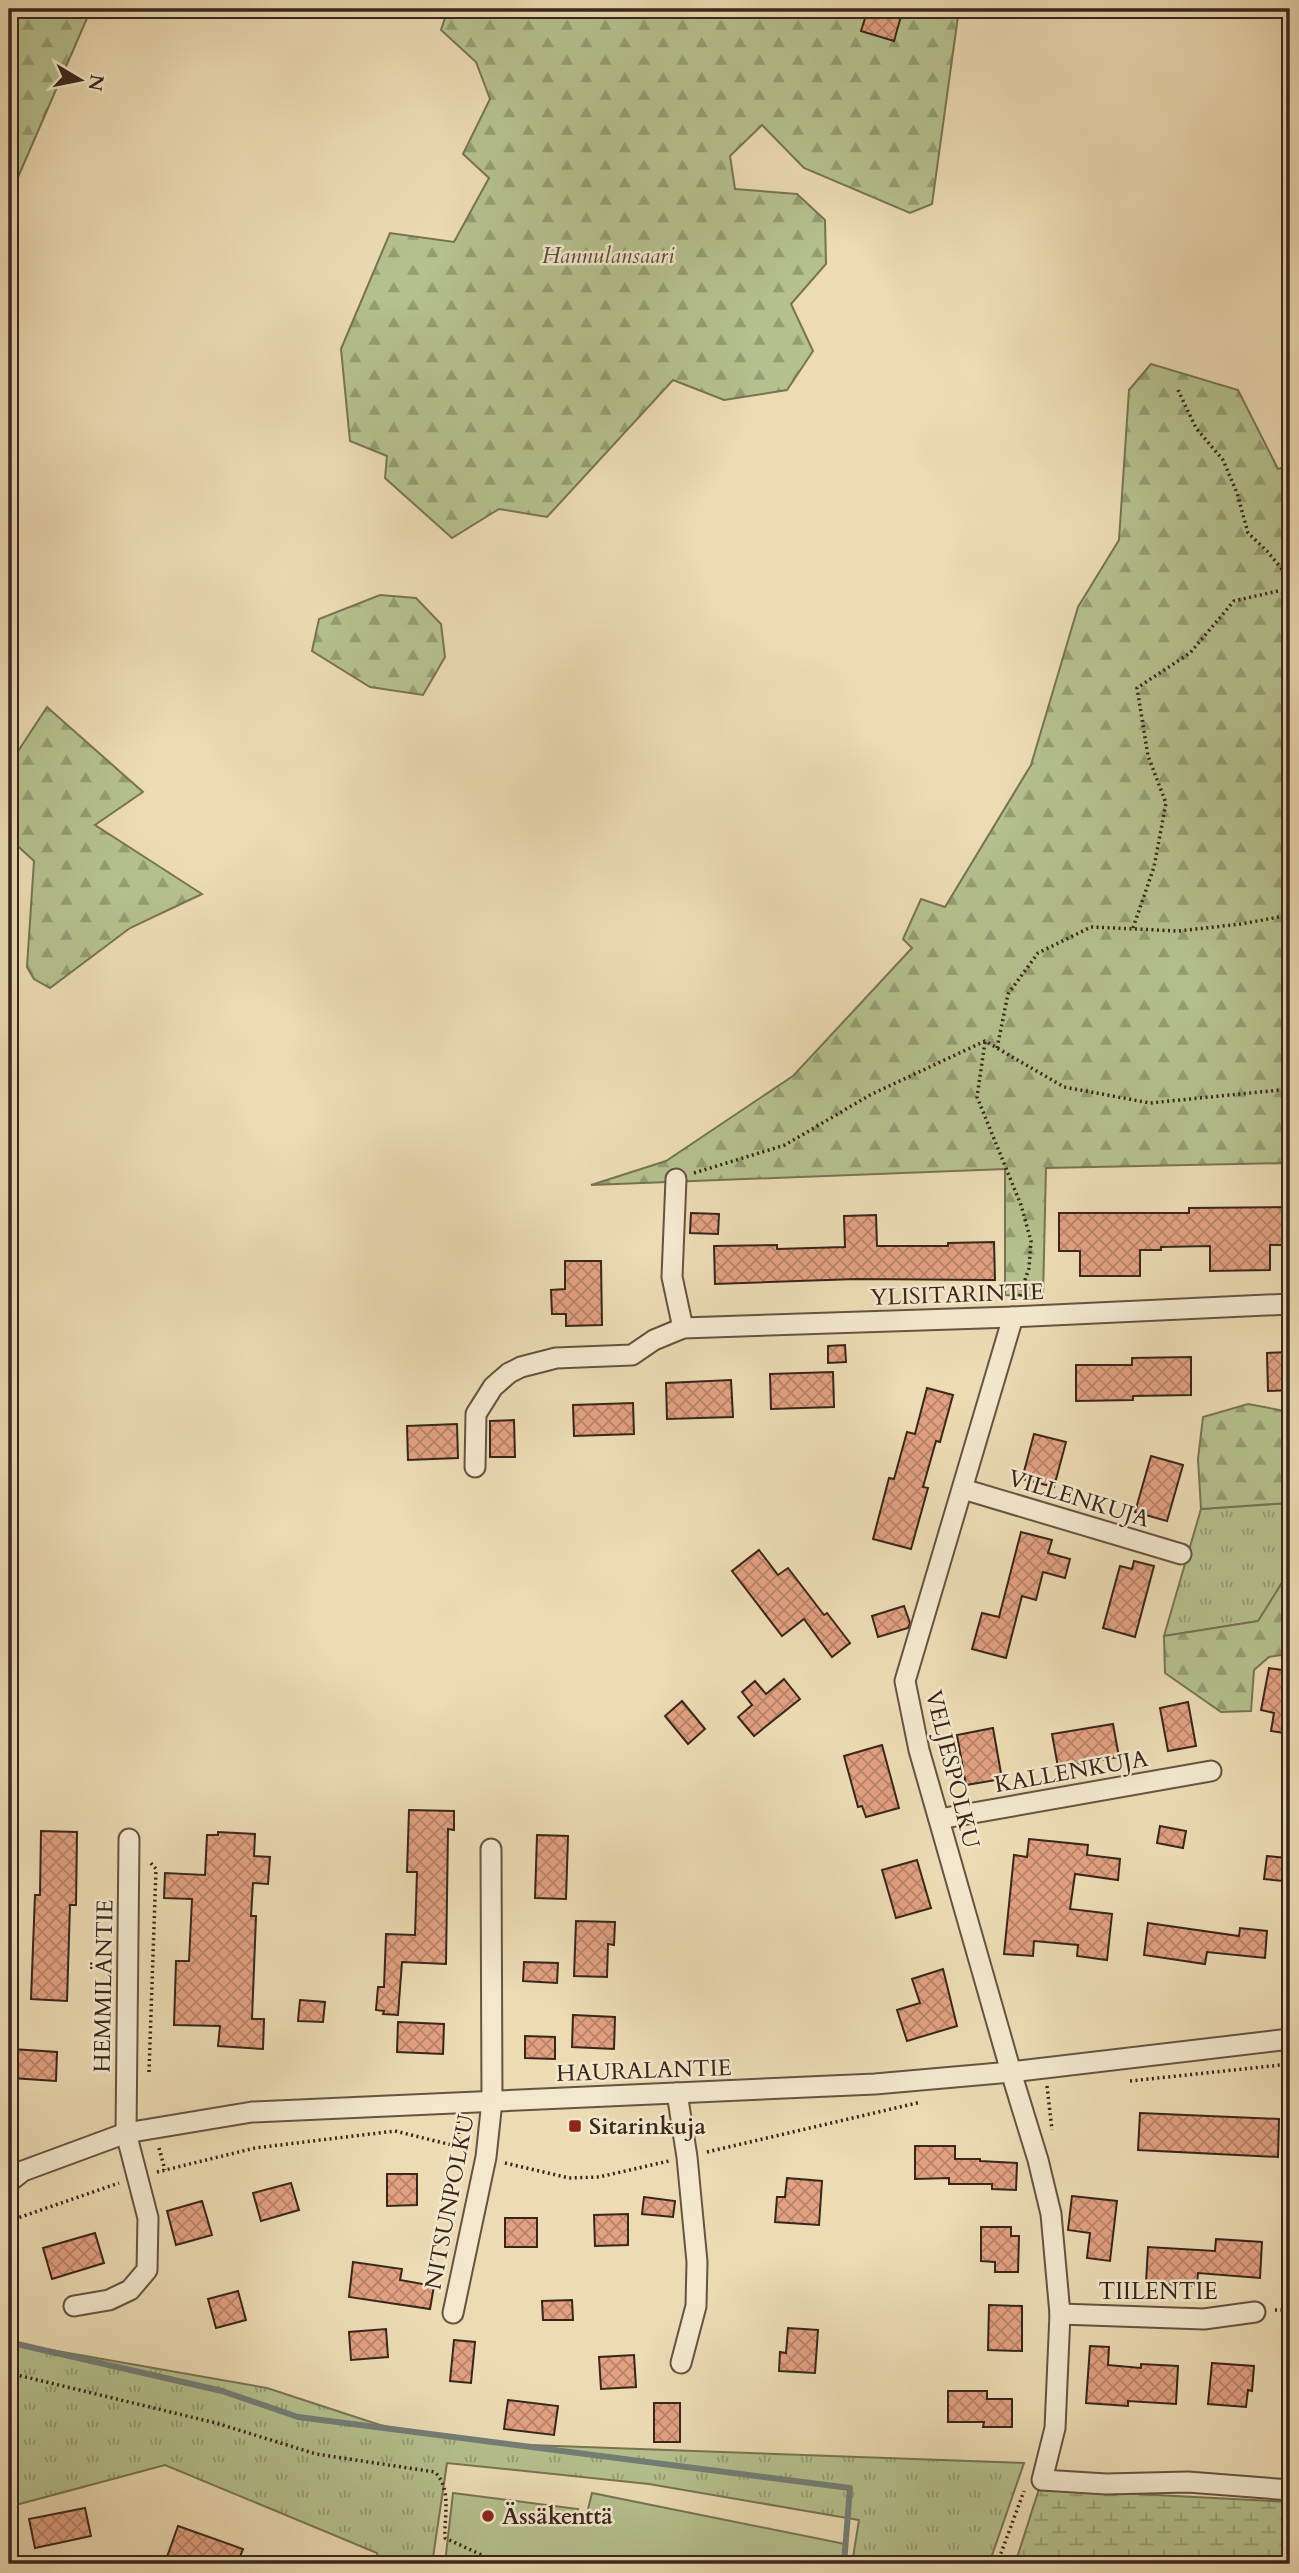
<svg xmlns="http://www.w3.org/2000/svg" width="1299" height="2573" viewBox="0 0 1299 2573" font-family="Cardo,serif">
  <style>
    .grass { fill: url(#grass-tufts); stroke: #777454; stroke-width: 2 }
    .forest { fill: url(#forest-firs); stroke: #777454; stroke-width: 2 }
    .wetland { fill: url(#wetland-marsh); stroke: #777454; stroke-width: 2 }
    .pitch { fill: #b5c18e; stroke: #777454; stroke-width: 2 }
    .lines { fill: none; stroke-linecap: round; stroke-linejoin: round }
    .stream { stroke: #747e77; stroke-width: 6 }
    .building { fill: url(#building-cross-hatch); stroke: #39261b; stroke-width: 2 }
    .street-casing { stroke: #665341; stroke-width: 23 }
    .path { stroke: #39261b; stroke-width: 3.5; stroke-dasharray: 2 3.5; stroke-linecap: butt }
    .street { stroke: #f3e8ce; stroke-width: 19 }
    .poi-dot { fill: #8f2418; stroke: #f3e8ce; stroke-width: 2.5 }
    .labels { text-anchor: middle; stroke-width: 5; stroke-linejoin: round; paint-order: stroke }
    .park-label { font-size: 23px; font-style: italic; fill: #584d38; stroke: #f3e8ce }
    .street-label { font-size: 23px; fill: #39261b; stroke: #f3e8ce }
    .poi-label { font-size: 23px; font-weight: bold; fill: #39261b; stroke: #f3e8ce; text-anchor: start }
  </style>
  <defs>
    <pattern id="grass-tufts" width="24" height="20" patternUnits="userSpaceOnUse" patternTransform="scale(1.75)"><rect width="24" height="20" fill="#b5c18e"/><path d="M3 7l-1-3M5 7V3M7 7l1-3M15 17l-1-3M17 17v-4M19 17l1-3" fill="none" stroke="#949d73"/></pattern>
    <pattern id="forest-firs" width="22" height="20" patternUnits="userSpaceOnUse" patternTransform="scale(1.75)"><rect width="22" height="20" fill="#b5c18e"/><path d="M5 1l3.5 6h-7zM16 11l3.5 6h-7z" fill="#949d73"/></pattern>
    <pattern id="wetland-marsh" width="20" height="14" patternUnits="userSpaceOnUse" patternTransform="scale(1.75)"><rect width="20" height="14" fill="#b5c18e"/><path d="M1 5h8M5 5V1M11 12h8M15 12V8" fill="none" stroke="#949d73"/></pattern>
    <pattern id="building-cross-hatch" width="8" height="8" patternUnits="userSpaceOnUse" patternTransform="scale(1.75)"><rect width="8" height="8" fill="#e2a181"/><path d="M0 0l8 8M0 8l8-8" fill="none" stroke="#b88369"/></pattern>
  </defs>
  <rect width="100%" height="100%" fill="#ecdbb3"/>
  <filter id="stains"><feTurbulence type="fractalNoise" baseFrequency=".00286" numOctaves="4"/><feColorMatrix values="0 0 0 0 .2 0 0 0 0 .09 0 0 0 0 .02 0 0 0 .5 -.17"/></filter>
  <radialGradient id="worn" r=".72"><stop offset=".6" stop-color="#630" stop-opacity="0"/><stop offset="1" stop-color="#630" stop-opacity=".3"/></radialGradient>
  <g class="grass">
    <polygon points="1289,1503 1290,1570 1259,1621 1164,1636 1201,1509"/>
    <polygon points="9,2340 17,2344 267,2388 380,2425 430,2435 502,2444 1024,2463 989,2564 852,2564 859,2520 649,2484 447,2463 432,2564 379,2564 377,2553 165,2465 12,2506 9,2500"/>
  </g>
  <g class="forest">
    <polygon points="9,9 91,9 9,198"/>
    <polygon points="448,9 959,9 932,204 910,213 804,168 762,125 730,156 735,189 797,194 825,220 826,264 791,304 813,351 787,390 724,400 673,380 547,517 499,509 452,538 385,478 387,456 350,441 341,349 390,233 454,242 489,178 463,154 490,99 476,62 441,30"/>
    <polygon points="1151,364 1238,390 1278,469 1290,465 1290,1163 1046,1168 1043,1297 1005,1295 1005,1169 591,1185 666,1161 793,1076 912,948 903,939 921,899 945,907 1031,765 1078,607 1119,540 1129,390"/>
    <polygon points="380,595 416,598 441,624 445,657 423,695 370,687 312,651 319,619"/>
    <polygon points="47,707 143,792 95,825 202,894 130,928 50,988 34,979 27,967 34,861 9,838 9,765"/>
    <polygon points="1248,1404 1290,1412 1290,1523 1288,1503 1201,1509 1198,1459 1203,1417"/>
    <polygon points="1290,1570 1290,1654 1269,1657 1254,1670 1251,1711 1221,1712 1165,1673 1164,1636 1258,1621"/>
  </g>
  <polygon class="wetland" points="1039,2489 1290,2502 1290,2564 1015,2564"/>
  <polygon class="pitch" points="453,2493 578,2509 575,2519 585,2521 592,2493 845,2544 841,2564 453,2564 445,2563"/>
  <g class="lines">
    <polyline class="stream" points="9,2340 17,2344 222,2391 298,2417 850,2488 844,2564"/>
  </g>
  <g class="building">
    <polygon points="868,9 903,9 894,41 861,31"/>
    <polygon points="1288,1207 1288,1245 1270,1245 1270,1270 1210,1271 1210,1246 1161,1247 1161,1250 1140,1250 1140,1276 1080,1276 1080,1251 1059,1251 1059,1213 1189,1213 1189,1208"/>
    <polygon points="691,1213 719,1214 718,1234 690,1233"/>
    <polygon points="876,1215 877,1246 948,1246 948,1243 994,1242 995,1280 856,1279 715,1284 714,1246 777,1245 777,1249 845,1247 844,1216"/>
    <polygon points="565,1261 601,1261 602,1325 566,1326 566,1314 552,1314 551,1290 565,1289"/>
    <polygon points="845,1345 846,1362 828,1363 828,1346"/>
    <polygon points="1290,1352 1290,1390 1268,1391 1267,1353"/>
    <polygon points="1191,1357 1191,1395 1133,1396 1133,1400 1076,1401 1076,1365 1132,1365 1132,1358"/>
    <polygon points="833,1372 834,1407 771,1409 770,1374"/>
    <polygon points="731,1380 733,1417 667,1419 666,1383"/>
    <polygon points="927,1388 953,1395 940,1442 936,1441 923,1487 928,1488 911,1549 873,1539 889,1478 894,1479 907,1432 915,1434"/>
    <polygon points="633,1403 634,1434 574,1436 573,1405"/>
    <polygon points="514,1420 515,1457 490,1457 490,1421"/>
    <polygon points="457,1424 458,1458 408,1460 407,1426"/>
    <polygon points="1034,1434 1066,1442 1054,1487 1022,1479"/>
    <polygon points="1151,1456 1183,1465 1167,1521 1135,1512"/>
    <polygon points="1021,1532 1052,1540 1048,1553 1070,1559 1065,1578 1043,1572 1036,1600 1022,1596 1006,1658 972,1649 982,1613 999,1617"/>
    <polygon points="759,1550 778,1575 788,1568 824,1615 827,1613 850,1643 832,1657 804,1619 782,1636 732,1571"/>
    <polygon points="1134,1561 1154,1566 1135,1637 1103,1628 1120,1566 1132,1569"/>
    <polygon points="904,1606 910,1623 908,1628 878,1637 872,1616"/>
    <polygon points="1269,1668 1290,1671 1290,1734 1271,1731 1274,1713 1261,1710"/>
    <polygon points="784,1679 800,1699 754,1736 738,1717 752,1705 742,1692 755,1681 766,1694"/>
    <polygon points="682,1701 705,1729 688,1744 665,1716"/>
    <polygon points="1188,1702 1196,1746 1168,1751 1160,1708"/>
    <polygon points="1113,1724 1119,1757 1058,1767 1052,1734"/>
    <polygon points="993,1728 1002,1779 966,1785 957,1735"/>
    <polygon points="882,1745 899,1808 866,1817 862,1806 858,1807 844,1756"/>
    <polygon points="409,1810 454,1811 454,1830 448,1829 446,1964 402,1962 398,2015 383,2014 384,2011 376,2010 378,1987 384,1987 386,1934 415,1935 417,1872 407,1872"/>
    <polygon points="1160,1826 1186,1831 1183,1848 1157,1843"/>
    <polygon points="41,1831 77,1832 76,1905 70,1905 67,2001 31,1999 35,1895 40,1895"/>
    <polygon points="218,1832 255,1834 254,1856 270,1857 268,1884 253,1883 251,1916 256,1916 252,2019 264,2019 263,2049 218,2046 220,2026 174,2025 176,1961 189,1961 192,1899 164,1898 165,1873 205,1875 207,1835 218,1835"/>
    <polygon points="537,1835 568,1836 566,1899 535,1898"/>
    <polygon points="1029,1839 1088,1845 1087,1855 1120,1859 1118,1880 1075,1874 1070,1909 1112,1914 1107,1960 1077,1956 1078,1945 1034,1941 1033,1956 1004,1954 1014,1855 1027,1857"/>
    <polygon points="1267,1856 1286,1858 1283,1881 1264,1879"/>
    <polygon points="917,1860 931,1908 896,1918 882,1870"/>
    <polygon points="576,1921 615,1922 614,1945 608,1944 607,1977 574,1976"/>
    <polygon points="1148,1923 1239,1936 1240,1928 1267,1931 1265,1958 1207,1952 1205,1964 1144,1955"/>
    <polygon points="524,1962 558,1963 557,1983 523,1981"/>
    <polygon points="943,1969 957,2026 907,2041 897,2010 920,2003 912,1979"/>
    <polygon points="300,2000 325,2002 323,2022 298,2021"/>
    <polygon points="573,2015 615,2017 614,2049 572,2047"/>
    <polygon points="398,2022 444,2024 443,2054 397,2052"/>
    <polygon points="525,2036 555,2037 555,2059 525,2058"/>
    <polygon points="12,2049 57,2052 56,2081 11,2078"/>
    <polygon points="1140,2113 1279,2119 1278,2157 1138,2150"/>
    <polygon points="915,2146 955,2146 955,2159 980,2159 980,2161 1017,2163 1016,2190 992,2189 992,2184 949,2184 949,2178 915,2179"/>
    <polygon points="387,2174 417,2174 417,2205 387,2206"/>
    <polygon points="787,2178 822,2181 819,2225 775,2222 777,2197 785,2197"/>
    <polygon points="291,2183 299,2210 261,2221 253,2193"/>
    <polygon points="1072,2196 1117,2201 1110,2261 1087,2258 1090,2233 1068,2230"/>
    <polygon points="644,2197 675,2201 673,2217 642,2214"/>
    <polygon points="202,2201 212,2235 176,2245 167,2211"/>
    <polygon points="628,2214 628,2245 595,2246 594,2215"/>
    <rect x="505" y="2218" width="32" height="29"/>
    <polygon points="981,2227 1011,2227 1011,2236 1019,2236 1018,2272 995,2272 995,2262 981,2261"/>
    <polygon points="95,2233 104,2263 52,2279 43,2248"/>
    <polygon points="1216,2239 1262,2242 1260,2278 1198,2273 1197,2286 1146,2283 1148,2247 1215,2251"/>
    <polygon points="353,2262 402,2269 400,2280 434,2286 430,2309 349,2297"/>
    <polygon points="238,2291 246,2320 216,2328 208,2299"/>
    <polygon points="572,2300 573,2320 543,2320 542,2301"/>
    <polygon points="989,2305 1022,2306 1022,2351 988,2350"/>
    <polygon points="788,2328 818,2330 815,2373 779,2371 780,2352 786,2353"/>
    <polygon points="386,2329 388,2357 351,2360 349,2332"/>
    <polygon points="454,2340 475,2342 471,2383 450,2381"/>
    <polygon points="1090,2346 1109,2347 1108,2365 1141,2368 1141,2364 1178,2366 1176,2404 1128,2401 1128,2406 1086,2403"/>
    <polygon points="634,2355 636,2387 601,2389 599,2357"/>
    <polygon points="1212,2363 1254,2366 1252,2391 1248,2390 1246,2407 1208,2404"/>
    <polygon points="948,2391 987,2391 987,2399 1012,2399 1012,2427 983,2427 984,2422 948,2422"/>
    <polygon points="508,2400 558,2406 554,2435 504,2429"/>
    <rect x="654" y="2403" width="26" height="39"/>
    <polygon points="85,2508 91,2536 35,2548 29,2519"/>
    <polygon points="178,2526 243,2549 237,2564 185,2564 167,2557"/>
  </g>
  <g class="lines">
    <defs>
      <g id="street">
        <polyline points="676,1179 672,1277 683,1328"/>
        <polyline points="1013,1317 905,1681 919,1750 1011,2072 1038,2160 1051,2214 1060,2314 1055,2428 1042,2480 1106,2484 1188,2482 1290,2490"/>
        <polyline points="475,1467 476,1414 493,1387 509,1373 521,1367 556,1358 632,1355 654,1340 683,1328 1013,1317 1290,1304"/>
        <polyline points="963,1489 1181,1554"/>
        <polyline points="939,1819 1211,1771"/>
        <polyline points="677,2093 687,2157 697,2262 696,2306 681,2363"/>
        <polyline points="9,2182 23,2171 126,2133 252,2112 875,2084 1011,2072 1290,2039"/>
        <polyline points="74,2306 109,2300 130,2290 147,2270 148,2218 126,2133 129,1839"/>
        <polyline points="453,2313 486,2157 492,2101 491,1849"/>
        <polyline points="1060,2314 1204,2319 1255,2312"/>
      </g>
    </defs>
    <use href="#street" class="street-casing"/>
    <g class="path">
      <polyline points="1178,390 1196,428 1223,460 1237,493 1248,533 1267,551 1290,579"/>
      <polyline points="1133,928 1154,867 1166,803 1148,756 1137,688 1190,653 1234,601 1278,591 1290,596"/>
      <polyline points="985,1042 977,1097 1021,1205 1031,1241 1029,1268 1019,1298"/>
      <polyline points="997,1048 1008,994 1038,953 1091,927 1178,931 1241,924 1290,915"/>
      <polyline points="694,1173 785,1145 870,1095 985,1041 1064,1087 1150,1103 1290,1089"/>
      <polyline points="149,2072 156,1869 150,1862"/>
      <polyline points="1130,2081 1290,2064"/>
      <polyline points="1047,2086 1052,2130"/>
      <polyline points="458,2121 459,2145"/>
      <polyline points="159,2148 165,2170"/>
      <polyline points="707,2152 921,2102"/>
      <polyline points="505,2163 569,2178 599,2177 669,2161"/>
      <polyline points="157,2172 255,2148 395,2131 468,2149"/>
      <polyline points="9,2221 119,2183"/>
      <polyline points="1275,2310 1290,2310"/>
      <path d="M9 2373 216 2423 316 2454 435 2472C452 2490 444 2515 445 2538L501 2564"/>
      <polyline points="997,2564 1024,2491"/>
    </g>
    <use href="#street" class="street"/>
  </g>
  <g class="poi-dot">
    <rect x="568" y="2119" width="14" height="14" rx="3.5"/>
    <circle cx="488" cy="2516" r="7"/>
  </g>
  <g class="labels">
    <g class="park-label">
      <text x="608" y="263">Hannulansaari</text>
    </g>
    <g class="street-label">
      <text transform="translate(957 1294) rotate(-2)" y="8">YLISITARINTIE</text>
      <text transform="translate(1079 1498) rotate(17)" y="8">VILLENKUJA</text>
      <text transform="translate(953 1769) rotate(76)" y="8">VELJESPOLKU</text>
      <text transform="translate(1071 1771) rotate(-10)" y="8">KALLENKUJA</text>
      <text transform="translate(103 1986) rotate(-89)" y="8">HEMMILÄNTIE</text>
      <text transform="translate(644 2070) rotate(-2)" y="8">HAURALANTIE</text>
      <text transform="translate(449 2202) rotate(-79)" y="8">NITSUNPOLKU</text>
      <text x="1158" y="2299">TIILENTIE</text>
    </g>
    <g class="poi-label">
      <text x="589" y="2134">Sitarinkuja</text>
      <text x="502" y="2524">Ässäkenttä</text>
    </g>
  </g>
  <rect width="1299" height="2573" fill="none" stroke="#ecdbb3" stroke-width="35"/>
  <rect x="10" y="10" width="1278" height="2552" fill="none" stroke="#39261b" stroke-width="3.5"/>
  <rect x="18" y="18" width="1264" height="2538" fill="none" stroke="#39261b" stroke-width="2"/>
  <g transform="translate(80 80) rotate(100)" stroke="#f3e8ce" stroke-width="5" paint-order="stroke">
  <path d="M0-5L12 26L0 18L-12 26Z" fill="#39261b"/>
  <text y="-10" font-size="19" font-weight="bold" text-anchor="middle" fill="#39261b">N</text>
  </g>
  <rect width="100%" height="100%" filter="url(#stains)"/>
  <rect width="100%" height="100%" fill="url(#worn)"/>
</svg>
